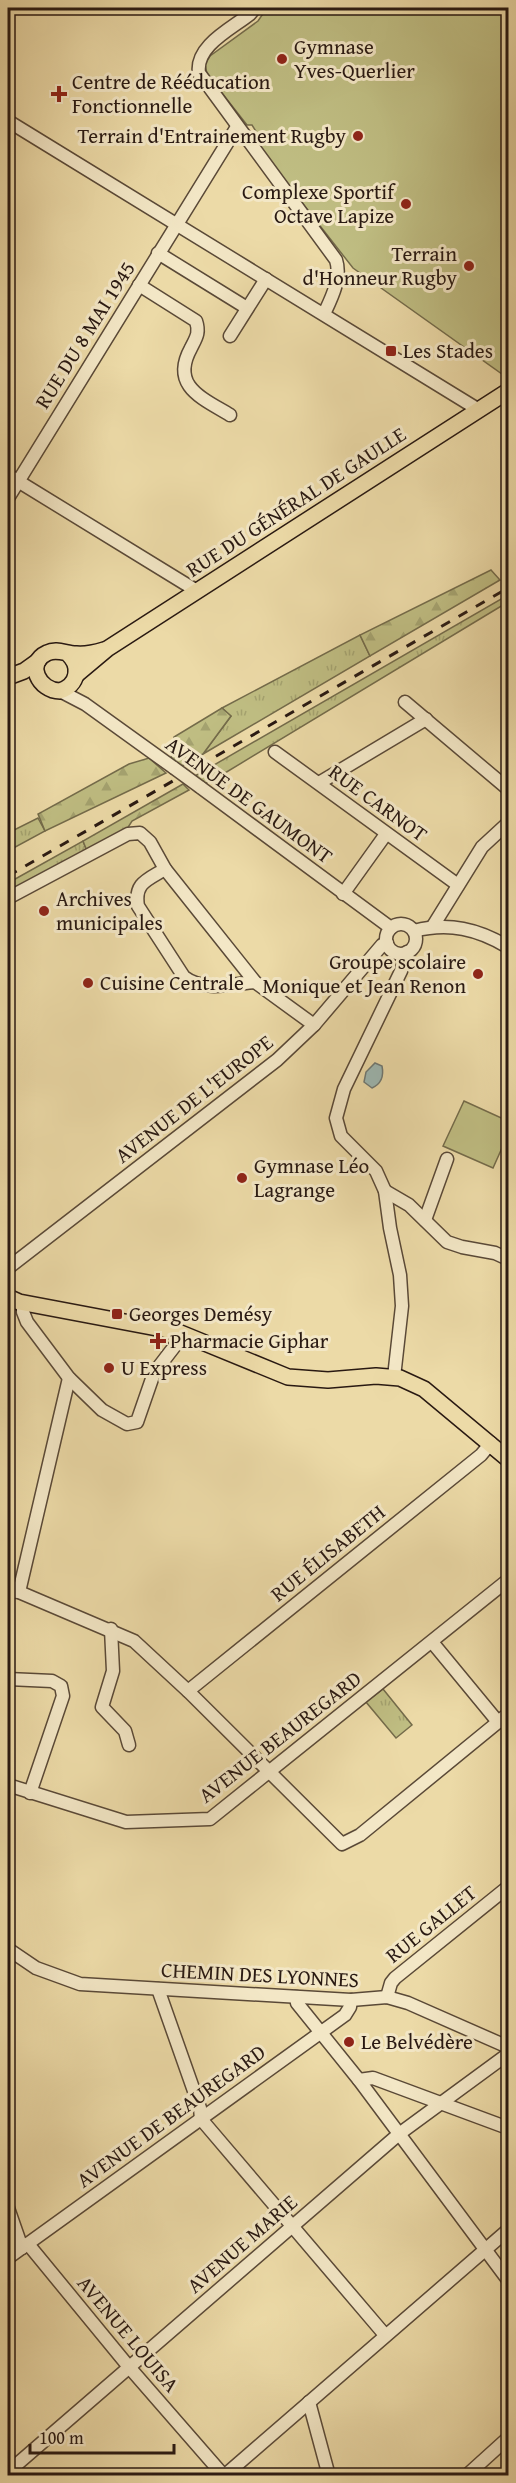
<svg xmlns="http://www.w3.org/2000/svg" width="516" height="2483" viewBox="0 0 516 2483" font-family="'Gentium Book Plus',serif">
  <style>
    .grass { fill: url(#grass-tufts); stroke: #746b4a; stroke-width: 1.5 }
    .forest { fill: url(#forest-firs); stroke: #746b4a; stroke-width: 1.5 }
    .park { fill: #bfbd82; stroke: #746b4a; stroke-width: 1.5 }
    .water { fill: #9db8b3; stroke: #6f7873; stroke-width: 1.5 }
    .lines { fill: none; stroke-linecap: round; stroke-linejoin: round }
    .minor-casing { stroke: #5a4937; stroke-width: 15 }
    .major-casing { stroke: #291912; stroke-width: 18 }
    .minor { stroke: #f3e7c6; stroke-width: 12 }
    .major { stroke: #ecdaa7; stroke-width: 15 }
    .rail { stroke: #291912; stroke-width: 3; stroke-dasharray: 10 10; stroke-linecap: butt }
    .minor-bridge-casing { stroke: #5a4937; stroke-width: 15; stroke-linecap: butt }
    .minor-bridge { stroke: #f3e7c6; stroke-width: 12 }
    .poi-dot { fill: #8f2418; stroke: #f3e7c6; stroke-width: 2 }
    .labels { text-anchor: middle; stroke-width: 6; stroke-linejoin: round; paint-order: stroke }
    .poi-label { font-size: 21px; fill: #291912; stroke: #f3e7c6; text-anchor: start }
    .street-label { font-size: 21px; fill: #291912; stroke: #f3e7c6 }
  </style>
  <defs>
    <pattern id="grass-tufts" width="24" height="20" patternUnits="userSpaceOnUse" patternTransform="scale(1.5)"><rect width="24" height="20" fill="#bfbd82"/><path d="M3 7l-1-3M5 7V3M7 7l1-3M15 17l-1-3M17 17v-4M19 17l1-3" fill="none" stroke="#a4a26f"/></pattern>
    <pattern id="forest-firs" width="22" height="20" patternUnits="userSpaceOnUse" patternTransform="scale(1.5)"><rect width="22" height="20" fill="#bfbd82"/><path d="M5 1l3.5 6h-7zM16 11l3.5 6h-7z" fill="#a4a26f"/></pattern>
  </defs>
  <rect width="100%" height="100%" fill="#ecdaa7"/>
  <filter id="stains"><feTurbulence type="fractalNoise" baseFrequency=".00333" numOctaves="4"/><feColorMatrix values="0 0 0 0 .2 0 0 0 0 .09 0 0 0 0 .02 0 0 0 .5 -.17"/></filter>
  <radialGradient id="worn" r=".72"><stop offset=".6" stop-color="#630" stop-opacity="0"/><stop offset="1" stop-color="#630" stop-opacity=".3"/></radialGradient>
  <g class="grass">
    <polygon points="508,595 508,602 215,779 204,784 195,776"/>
    <polygon points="360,635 370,656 203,754 231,716 222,708"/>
    <polygon points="38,818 45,831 8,851 8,833"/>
    <polygon points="83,841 87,851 8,895 8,883"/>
    <polygon points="383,1689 412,1725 396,1738 366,1702"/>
  </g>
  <g class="forest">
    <polygon points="491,570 500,580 370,656 360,635"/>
    <polygon points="222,708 231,716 203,754 180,767 171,760 174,737"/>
    <polygon points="149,758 166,773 45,831 38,814 129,764"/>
    <polygon points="183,784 189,790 132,821 127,829 87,851 83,841"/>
  </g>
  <g class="park">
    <polygon points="267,8 508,8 508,369 502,374 353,268 260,149 257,133 252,125 247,125 207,74 205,64 210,56 258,21"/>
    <polygon points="464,1101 508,1121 508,1150 502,1148 493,1168 443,1146"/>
  </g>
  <path class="water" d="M375 1063 382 1066C384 1076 381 1084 372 1088L364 1082 366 1072Z"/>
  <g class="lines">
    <defs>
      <g id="minor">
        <path d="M255 8 250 14C231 29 195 46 199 73L336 260C342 278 331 299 324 314"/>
        <polyline points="8,121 479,410"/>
        <polyline points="158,253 247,308"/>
        <path d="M139 285 196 321C200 333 196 338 191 348 170 386 202 398 230 415"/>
        <polyline points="230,336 266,279"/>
        <polyline points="8,475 197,591"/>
        <polyline points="8,498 237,127"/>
        <polyline points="60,691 85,704 174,768"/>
        <polyline points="405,702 508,789"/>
        <polyline points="275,752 458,885"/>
        <polyline points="319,783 426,719"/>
        <polyline points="200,787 391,928"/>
        <path d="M165 869C147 880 134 883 138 906L184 977C203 992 232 984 255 982"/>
        <polyline points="343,894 386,834"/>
        <polyline points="8,898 128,834 140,833 150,842 165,869 255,982 314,1025"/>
        <circle cx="401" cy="939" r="15"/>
        <polyline points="433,926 482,847 508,823"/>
        <path d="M414 931C449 922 478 929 508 947"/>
        <polyline points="385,1191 409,1205 447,1242 462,1247 495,1253 508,1259"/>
        <polyline points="425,1220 447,1159"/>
        <polyline points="8,1268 277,1060 314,1025 382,945 387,943"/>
        <polyline points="23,1302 23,1312 27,1322 69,1378 102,1410 127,1424 137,1422 154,1373 184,1334"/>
        <polyline points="394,1377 402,1306 400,1275 390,1228 385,1191 376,1171 341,1136 336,1118 344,1089 401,971 407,952"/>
        <polyline points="8,1591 19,1592 134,1641 188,1691 342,1844 360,1835 508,1714"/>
        <polyline points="19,1592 69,1378"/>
        <polyline points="111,1629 113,1671 102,1707 125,1731 129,1745"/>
        <polyline points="432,1642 498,1722"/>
        <polyline points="8,1679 52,1681 61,1686 63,1696 30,1793"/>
        <polyline points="188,1691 481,1455 491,1443"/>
        <polyline points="8,1785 126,1822 210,1819 508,1580"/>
        <polyline points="8,1949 36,1968 80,1984 351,2000 387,1997 408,2003 508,2047"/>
        <polyline points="158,1989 200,2108 201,2119 385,2335"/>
        <polyline points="296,1997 297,2003 359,2080 508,2280"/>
        <polyline points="387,1997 391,1983 395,1978 508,1887"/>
        <polyline points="359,2080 373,2078 508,2128"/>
        <polyline points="8,2208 22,2248"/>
        <polyline points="28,2244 129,2367 224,2476"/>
        <polyline points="8,2258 345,2015 350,2007 351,2000"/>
        <polyline points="309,2402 329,2476"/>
        <polyline points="8,2472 399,2134 508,2054"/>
        <polyline points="224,2476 508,2230"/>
        <polyline points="466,2476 508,2438"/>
      </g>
      <g id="major">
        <path d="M67 653C82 666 78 685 60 691 39 691 25 663 47 653 57 648 66 654 76 654 86 655 94 653 104 650"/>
        <polyline points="76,675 107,649 508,391"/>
        <polyline points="8,677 24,671 38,661"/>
        <polyline points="8,1297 19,1302 178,1332 288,1377 328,1380 376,1376 400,1378 424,1389 508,1459"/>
      </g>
    </defs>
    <use href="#minor" class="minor-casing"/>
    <use href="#major" class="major-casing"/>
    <use href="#minor" class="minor"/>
    <use href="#major" class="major"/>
    <polyline class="rail" points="8,876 508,588"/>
    <defs>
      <polyline id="minor-bridge" points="174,768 200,787"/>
    </defs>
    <use href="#minor-bridge" class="minor-bridge-casing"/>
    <use href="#minor-bridge" class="minor-bridge"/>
  </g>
  <g class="poi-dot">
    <circle cx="282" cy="59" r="6"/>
    <path d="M56 85h6v6h6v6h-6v6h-6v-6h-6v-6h6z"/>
    <circle cx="358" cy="136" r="6"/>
    <circle cx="406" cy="204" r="6"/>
    <circle cx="469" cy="266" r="6"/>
    <rect x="385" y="345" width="12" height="12" rx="3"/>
    <circle cx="44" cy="911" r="6"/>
    <circle cx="478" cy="974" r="6"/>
    <circle cx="88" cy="983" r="6"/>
    <circle cx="242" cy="1178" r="6"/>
    <rect x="111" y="1308" width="12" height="12" rx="3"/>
    <path d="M155 1332h6v6h6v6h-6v6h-6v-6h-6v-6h6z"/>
    <circle cx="109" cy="1368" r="6"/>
    <circle cx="349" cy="2042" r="6"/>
  </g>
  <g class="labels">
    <g class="poi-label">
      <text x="294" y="54">Gymnase<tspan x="294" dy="24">Yves-Querlier</tspan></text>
      <text x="72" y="89">Centre de Rééducation<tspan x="72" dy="24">Fonctionnelle</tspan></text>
      <text x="346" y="143" text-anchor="end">Terrain d'Entrainement Rugby</text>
      <text x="394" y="199" text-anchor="end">Complexe Sportif<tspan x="394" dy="24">Octave Lapize</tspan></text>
      <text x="457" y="261" text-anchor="end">Terrain<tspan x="457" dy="24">d'Honneur Rugby</tspan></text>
      <text x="403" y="358">Les Stades</text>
      <text x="56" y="906">Archives<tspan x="56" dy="24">municipales</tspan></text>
      <text x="466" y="969" text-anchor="end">Groupe scolaire<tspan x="466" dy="24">Monique et Jean Renon</tspan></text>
      <text x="100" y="990">Cuisine Centrale</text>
      <text x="254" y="1173">Gymnase Léo<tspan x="254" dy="24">Lagrange</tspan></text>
      <text x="129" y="1321">Georges Demésy</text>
      <text x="170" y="1348">Pharmacie Giphar</text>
      <text x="121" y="1375">U Express</text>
      <text x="361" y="2049">Le Belvédère</text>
    </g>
    <g class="street-label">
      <text transform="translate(85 335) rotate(-58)" y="7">RUE DU 8 MAI 1945</text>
      <text transform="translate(296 502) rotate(-33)" y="7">RUE DU GÉNÉRAL DE GAULLE</text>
      <text transform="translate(249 800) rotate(36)" y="7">AVENUE DE GAUMONT</text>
      <text transform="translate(378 803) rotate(36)" y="7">RUE CARNOT</text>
      <text transform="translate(194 1099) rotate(-38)" y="7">AVENUE DE L'EUROPE</text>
      <text transform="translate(328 1553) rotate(-39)" y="7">RUE ÉLISABETH</text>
      <text transform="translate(280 1737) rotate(-38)" y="7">AVENUE BEAUREGARD</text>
      <text transform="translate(431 1924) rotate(-39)" y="7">RUE GALLET</text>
      <text transform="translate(260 1975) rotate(3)" y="7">CHEMIN DES LYONNES</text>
      <text transform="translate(171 2116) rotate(-36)" y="7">AVENUE DE BEAUREGARD</text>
      <text transform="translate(242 2244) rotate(-41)" y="7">AVENUE MARIE</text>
      <text transform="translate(128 2334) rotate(50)" y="7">AVENUE LOUISA</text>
    </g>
  </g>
  <rect width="516" height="2483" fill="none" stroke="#ecdaa7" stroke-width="30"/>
  <rect x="9" y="9" width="498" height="2465" fill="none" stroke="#291912" stroke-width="3"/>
  <rect x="15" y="15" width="486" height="2453" fill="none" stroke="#291912" stroke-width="1.5"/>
  <path d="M30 2444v9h144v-9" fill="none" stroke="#291912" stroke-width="3"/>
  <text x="39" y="2444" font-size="18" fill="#291912" stroke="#f3e7c6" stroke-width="4.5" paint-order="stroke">100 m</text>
  <rect width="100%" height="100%" filter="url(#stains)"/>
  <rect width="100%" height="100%" fill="url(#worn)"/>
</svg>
